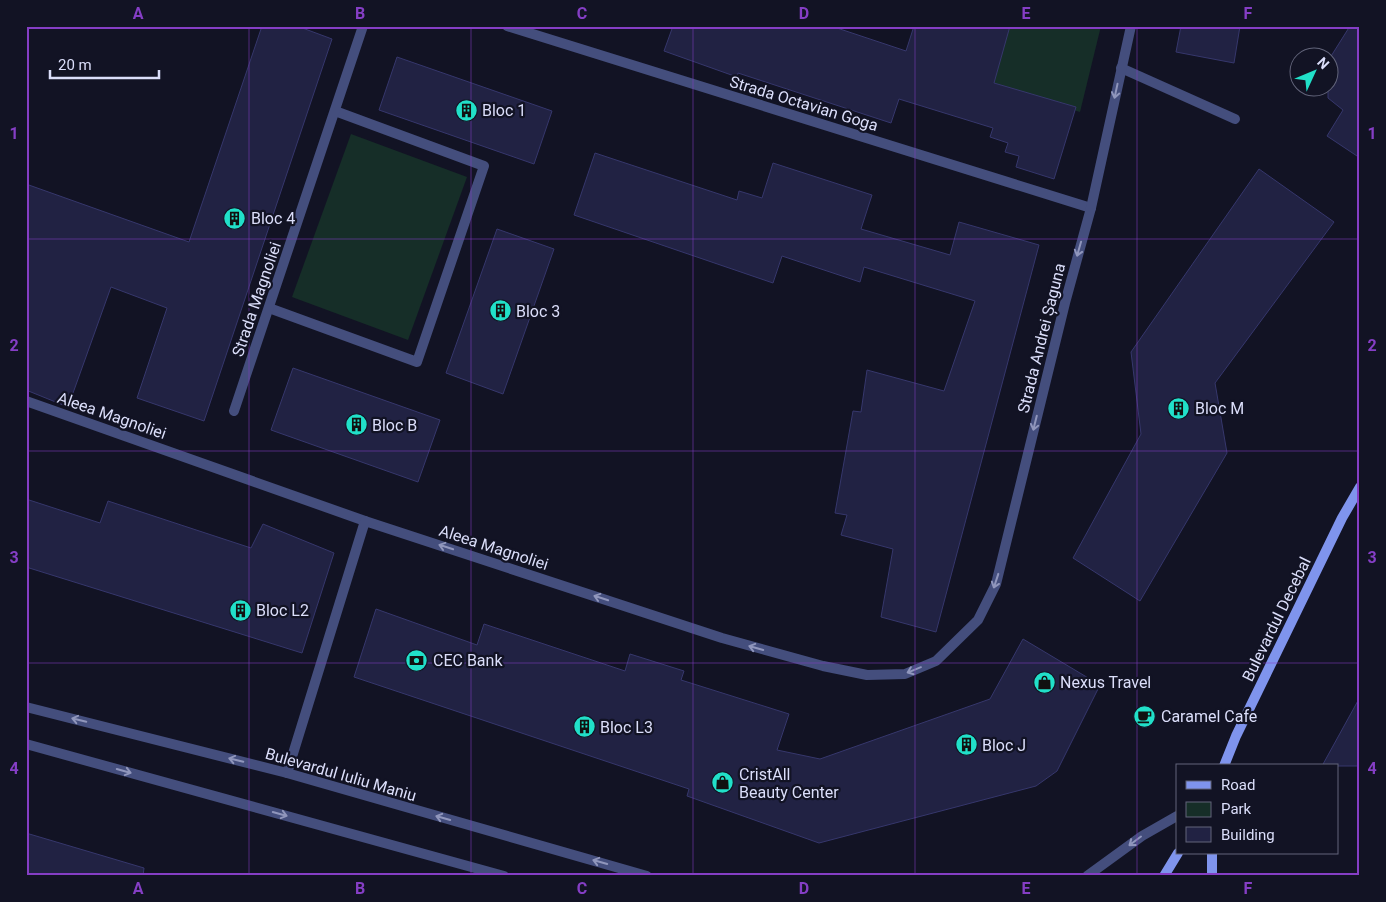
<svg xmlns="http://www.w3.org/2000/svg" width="1386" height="902" viewBox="0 0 1386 902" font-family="Roboto,sans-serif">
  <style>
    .green { fill: #162e28 }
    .building { fill: #212243; stroke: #36376c }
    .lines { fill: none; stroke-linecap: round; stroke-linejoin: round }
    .service { stroke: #444e7d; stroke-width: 10 }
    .minor { stroke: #444e7d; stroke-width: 10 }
    .tertiary { stroke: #444e7d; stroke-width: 10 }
    .secondary { stroke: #7f94ed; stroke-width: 10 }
    .oneway { stroke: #9096bc }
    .grid { fill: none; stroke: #853ec5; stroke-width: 1; stroke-opacity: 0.55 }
    .labels { text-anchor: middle; stroke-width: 4.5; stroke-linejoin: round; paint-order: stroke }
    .street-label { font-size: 16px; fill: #dbdefa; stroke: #121324 }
    .poi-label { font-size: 16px; fill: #dbdefa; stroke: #121324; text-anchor: start }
    .neatline { fill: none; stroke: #853ec5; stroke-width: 2 }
    .grid-label { font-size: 16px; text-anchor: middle; font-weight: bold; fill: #853ec5 }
  </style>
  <rect width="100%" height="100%" fill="#121324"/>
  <g class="green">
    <polygon points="1002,26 1101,26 1080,112 986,84"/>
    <polygon points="351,134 467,177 408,340 292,297"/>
  </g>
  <g class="building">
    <polygon points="262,26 297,26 332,39 204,421 137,398 167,308 111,287 68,407 26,390 26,184 189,242"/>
    <polygon points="673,26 831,26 906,51 914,26 1010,26 994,83 1076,107 1054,179 1016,167 1019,156 1005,152 1008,143 990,137 993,128 899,99 891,123 738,73 737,77 664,51"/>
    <polygon points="1181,26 1240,26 1234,63 1176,52"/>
    <polygon points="1350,26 1360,26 1360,158 1327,136 1343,110 1328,98 1328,61"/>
    <polygon points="397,57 552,111 534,164 379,110"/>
    <polygon points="595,153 737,200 739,191 762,198 773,163 872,195 861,229 950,255 959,222 1039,245 936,632 881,617 893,549 841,535 847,515 835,513 853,411 861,412 867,370 944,391 975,301 864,267 860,282 782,256 773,283 574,215"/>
    <polygon points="1259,169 1334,222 1215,383 1227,453 1140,601 1073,558 1141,434 1131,352"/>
    <polygon points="497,229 554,249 503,394 446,373"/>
    <polygon points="293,368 440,420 418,482 271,430"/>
    <polygon points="26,499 100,523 108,501 251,548 263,524 334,553 302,653 26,567"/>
    <polygon points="376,609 477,645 484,624 625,671 630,654 684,671 681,680 789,714 777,750 820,759 990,699 1023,639 1100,685 1057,771 1036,786 819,843 687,796 689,789 354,677"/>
    <polygon points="1360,697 1360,766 1322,766"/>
    <polygon points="26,833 144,868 143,876 26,876"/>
  </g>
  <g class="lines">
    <g class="service">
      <polyline points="507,26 1091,208"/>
      <polyline points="1121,68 1235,119"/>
      <polyline points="269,308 417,362 484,166 335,111"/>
      <polyline points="26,401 365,521"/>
      <polyline points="234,411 363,26"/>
    </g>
    <polyline class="minor" points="287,773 365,521 722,638 823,666 867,675 905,674 936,661 978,620 996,584 1065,303 1091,208 1131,26"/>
    <g class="tertiary">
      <polyline points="26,707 287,773 647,876"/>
      <polyline points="26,744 504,876"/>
      <polyline points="1087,876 1142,836 1177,816"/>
    </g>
    <g class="secondary">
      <polyline points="1224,766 1236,736 1342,518 1360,487"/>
      <polyline points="1212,853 1212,876"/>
      <polyline points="1164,876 1178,853"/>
    </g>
  </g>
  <defs><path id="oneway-shaft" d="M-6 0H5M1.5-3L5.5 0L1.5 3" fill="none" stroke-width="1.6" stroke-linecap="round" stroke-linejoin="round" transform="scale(1.25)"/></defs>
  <g class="oneway">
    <use href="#oneway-shaft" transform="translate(1116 91) rotate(102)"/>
    <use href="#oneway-shaft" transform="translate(1079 249) rotate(106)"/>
    <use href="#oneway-shaft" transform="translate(1035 423) rotate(104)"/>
    <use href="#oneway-shaft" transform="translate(446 547) rotate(-162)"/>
    <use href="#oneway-shaft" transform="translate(996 581) rotate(108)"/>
    <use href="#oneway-shaft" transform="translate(601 598) rotate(-162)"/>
    <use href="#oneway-shaft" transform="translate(756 648) rotate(-164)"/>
    <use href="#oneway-shaft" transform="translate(914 670) rotate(158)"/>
    <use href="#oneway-shaft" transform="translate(79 720) rotate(-166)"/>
    <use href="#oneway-shaft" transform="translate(236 760) rotate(-166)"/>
    <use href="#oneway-shaft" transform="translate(124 771) rotate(16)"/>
    <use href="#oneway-shaft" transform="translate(280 814) rotate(16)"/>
    <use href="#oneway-shaft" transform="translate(443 818) rotate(-164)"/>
    <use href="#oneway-shaft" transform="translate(1135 841) rotate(143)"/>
    <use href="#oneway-shaft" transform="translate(600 862) rotate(-164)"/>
  </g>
  <path class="grid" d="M249 26V876M471 26V876M693 26V876M915 26V876M1137 26V876M26 239H1360M26 451H1360M26 663H1360"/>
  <defs>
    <symbol id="building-disc" viewBox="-11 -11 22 22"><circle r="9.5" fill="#21e0c9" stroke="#121324"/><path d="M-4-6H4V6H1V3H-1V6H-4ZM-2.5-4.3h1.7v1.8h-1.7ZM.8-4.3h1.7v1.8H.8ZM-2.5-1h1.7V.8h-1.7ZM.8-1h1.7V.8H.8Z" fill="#111"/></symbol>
    <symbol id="bank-disc" viewBox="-11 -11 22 22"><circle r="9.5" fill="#21e0c9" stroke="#121324"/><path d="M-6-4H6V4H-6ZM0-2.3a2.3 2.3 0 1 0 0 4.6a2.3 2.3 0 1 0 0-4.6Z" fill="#111"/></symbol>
    <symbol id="shop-disc" viewBox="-11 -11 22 22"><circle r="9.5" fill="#21e0c9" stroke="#121324"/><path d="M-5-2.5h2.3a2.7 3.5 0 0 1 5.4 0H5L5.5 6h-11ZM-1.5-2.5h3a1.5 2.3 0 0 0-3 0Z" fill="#111"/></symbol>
    <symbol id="cafe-disc" viewBox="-11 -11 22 22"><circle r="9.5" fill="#21e0c9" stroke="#121324"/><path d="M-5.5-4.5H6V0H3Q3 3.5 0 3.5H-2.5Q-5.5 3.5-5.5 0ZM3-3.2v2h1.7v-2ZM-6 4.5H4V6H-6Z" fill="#111"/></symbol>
  </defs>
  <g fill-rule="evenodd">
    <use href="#building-disc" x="454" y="98" width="25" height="25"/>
    <use href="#building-disc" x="222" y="206" width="25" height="25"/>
    <use href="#building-disc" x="488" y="298" width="25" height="25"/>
    <use href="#building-disc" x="1166" y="396" width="25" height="25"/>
    <use href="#building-disc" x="344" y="412" width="25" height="25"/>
    <use href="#building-disc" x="228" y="598" width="25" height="25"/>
    <use href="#bank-disc" x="404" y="648" width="25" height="25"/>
    <use href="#shop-disc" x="1032" y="670" width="25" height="25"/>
    <use href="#cafe-disc" x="1132" y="704" width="25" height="25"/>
    <use href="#building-disc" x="572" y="714" width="25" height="25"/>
    <use href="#building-disc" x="954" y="732" width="25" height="25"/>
    <use href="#shop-disc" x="710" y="770" width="25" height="25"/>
  </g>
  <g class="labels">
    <g class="street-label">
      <text transform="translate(804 103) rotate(17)" y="6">Strada Octavian Goga</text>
      <text transform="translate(256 299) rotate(-71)" y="6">Strada Magnoliei</text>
      <text transform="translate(1041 338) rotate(-76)" y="6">Strada Andrei Șaguna</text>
      <text transform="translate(112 415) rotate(19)" y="6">Aleea Magnoliei</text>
      <text transform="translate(494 547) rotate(18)" y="6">Aleea Magnoliei</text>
      <text transform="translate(1276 619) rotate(-64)" y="6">Bulevardul Decebal</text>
      <text transform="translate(341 774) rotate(16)" y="6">Bulevardul Iuliu Maniu</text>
    </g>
    <g class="poi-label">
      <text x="482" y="116">Bloc 1</text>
      <text x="251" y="224">Bloc 4</text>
      <text x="516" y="317">Bloc 3</text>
      <text x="1195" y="414">Bloc M</text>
      <text x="372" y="431">Bloc B</text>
      <text x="256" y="616">Bloc L2</text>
      <text x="433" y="666">CEC Bank</text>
      <text x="1060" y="688">Nexus Travel</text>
      <text x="1161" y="722">Caramel Cafe</text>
      <text x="600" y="733">Bloc L3</text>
      <text x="982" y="751">Bloc J</text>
      <text x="739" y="780">CristAll<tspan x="739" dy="18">Beauty Center</tspan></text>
    </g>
  </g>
  <rect width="1386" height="902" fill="none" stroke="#121324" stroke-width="55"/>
  <rect x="1176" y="764" width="162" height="90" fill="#121324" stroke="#62647a"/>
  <rect x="1186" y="781" width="25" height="8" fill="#7f94ed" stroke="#62647a"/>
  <text x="1221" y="790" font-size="15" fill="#dbdefa">Road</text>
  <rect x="1186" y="802" width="25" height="15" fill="#162e28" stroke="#62647a"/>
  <text x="1221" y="814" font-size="15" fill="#dbdefa">Park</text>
  <rect x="1186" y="827" width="25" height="15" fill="#212243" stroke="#62647a"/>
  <text x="1221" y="840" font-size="15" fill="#dbdefa">Building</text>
  <g transform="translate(1314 72) rotate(46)"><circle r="24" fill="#121324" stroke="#62647a"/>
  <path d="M0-4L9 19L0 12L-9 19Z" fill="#21e0c9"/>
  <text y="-8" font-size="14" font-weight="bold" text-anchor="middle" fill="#dbdefa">N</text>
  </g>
  <path d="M50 70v8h109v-8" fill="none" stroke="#dbdefa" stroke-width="2.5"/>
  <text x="58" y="70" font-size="15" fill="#dbdefa" stroke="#121324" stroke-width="4" paint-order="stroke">20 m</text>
  <rect x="28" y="28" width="1330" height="846" class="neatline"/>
  <g class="grid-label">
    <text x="138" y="19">A</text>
    <text x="360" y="19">B</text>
    <text x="582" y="19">C</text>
    <text x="804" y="19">D</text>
    <text x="1026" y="19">E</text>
    <text x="1248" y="19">F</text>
    <text x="14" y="139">1</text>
    <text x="1372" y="139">1</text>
    <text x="14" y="351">2</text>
    <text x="1372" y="351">2</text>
    <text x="14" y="563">3</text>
    <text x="1372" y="563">3</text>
    <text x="14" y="774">4</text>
    <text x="1372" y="774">4</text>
    <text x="138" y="894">A</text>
    <text x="360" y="894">B</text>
    <text x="582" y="894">C</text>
    <text x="804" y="894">D</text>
    <text x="1026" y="894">E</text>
    <text x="1248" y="894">F</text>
  </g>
</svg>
